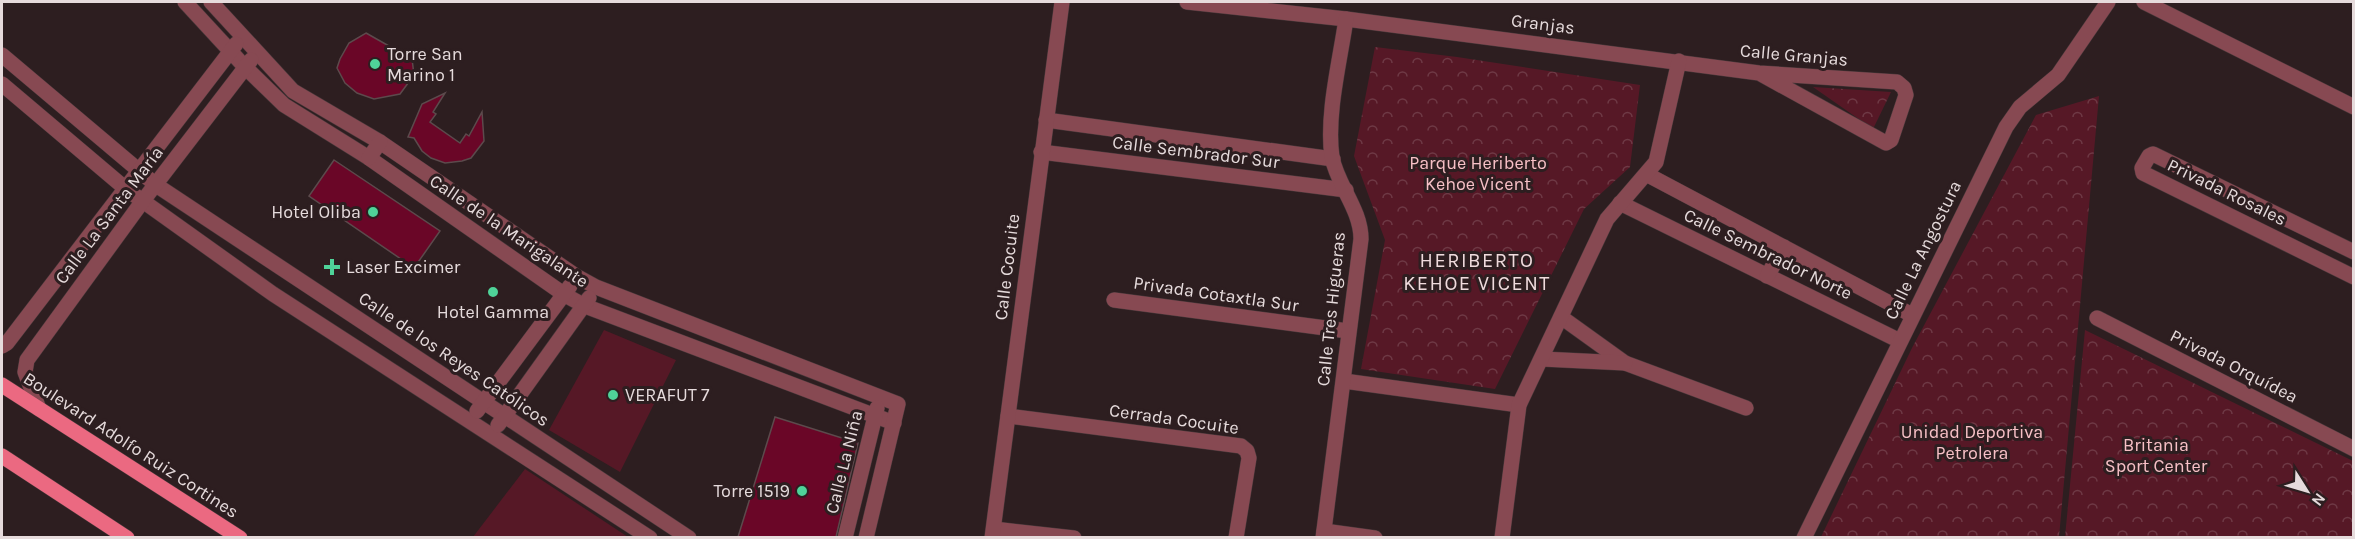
<svg xmlns="http://www.w3.org/2000/svg" width="2355" height="539" viewBox="0 0 2355 539" font-family="Karla,sans-serif">
  <style>
    .grass { fill: #561826 }
    .park { fill: url(#park-crowns) }
    .building { fill: #6a0627; stroke: #5c4a4c; stroke-width: 1.5 }
    .lines { fill: none; stroke-linecap: round; stroke-linejoin: round }
    .minor-casing { stroke: #47383a; stroke-width: 16 }
    .tertiary-casing { stroke: #47383a; stroke-width: 16 }
    .primary-casing { stroke: #47383a; stroke-width: 16 }
    .minor { stroke: #874952; stroke-width: 15 }
    .tertiary { stroke: #874952; stroke-width: 15 }
    .primary { stroke: #eb6981; stroke-width: 15 }
    .poi-dot { fill: #4fd399; stroke: #2d1e20; stroke-width: 2 }
    .labels { text-anchor: middle; stroke-width: 6; stroke-linejoin: round; paint-order: stroke }
    .street-label { font-size: 18px; fill: #e6dbdc; stroke: #2d1e20 }
    .poi-label { font-size: 18px; fill: #e6dbdc; stroke: #2d1e20; text-anchor: start }
    .park-label { font-size: 18px; fill: #f7c0c6; stroke: #2d1e20 }
    .neighbourhood-label { font-size: 20px; letter-spacing: 1.5px; fill: #f0dbdd; stroke: #2d1e20 }
  </style>
  <defs>
    <pattern id="park-crowns" width="20" height="18" patternUnits="userSpaceOnUse" patternTransform="scale(1.5)"><rect width="20" height="18" fill="#561826"/><path d="M2 6a3 3 0 1 1 6 0M12 15a3 3 0 1 1 6 0" fill="none" stroke="#6e3945"/></pattern>
  </defs>
  <rect width="100%" height="100%" fill="#2d1e20"/>
  <g class="grass">
    <polygon points="604,330 676,360 620,472 549,430"/>
    <polygon points="525,469 628,537 473,537"/>
  </g>
  <g class="park">
    <polygon points="1375,47 1457,57 1640,85 1630,167 1584,209 1495,389 1361,369 1385,240 1354,156"/>
    <polygon points="1813,87 1891,92 1873,129"/>
    <polygon points="2099,96 2059,537 1821,537 1912,348 2036,115"/>
    <polygon points="2085,330 2353,461 2353,537 2065,537"/>
  </g>
  <g class="building">
    <polygon points="366,33 412,59 414,75 400,94 374,99 357,93 345,83 337,68 340,59 349,43"/>
    <polygon points="445,93 433,112 436,114 430,122 460,143 466,134 469,136 482,112 484,141 471,158 462,161 445,163 431,158 422,151 414,138 408,137 422,104"/>
    <polygon points="334,160 440,231 414,268 309,196"/>
    <polygon points="775,417 858,443 836,537 738,537"/>
  </g>
  <g class="lines">
    <defs>
      <g id="minor">
        <polyline points="185,2 245,67 284,105 369,158 565,295 585,306 894,423"/>
        <polyline points="211,2 293,91 380,142 576,276 596,287 898,404 866,538"/>
        <polyline points="1187,2 1346,19 1759,73 1897,82 1904,88 1906,95 1891,140 1886,143 1759,73"/>
        <polyline points="2144,2 2354,107"/>
        <polyline points="2,55 156,185 689,538"/>
        <polyline points="2,84 126,189 273,294 650,538"/>
        <polyline points="1046,120 1333,159"/>
        <polyline points="1041,152 1346,190"/>
        <polyline points="1648,175 1912,315"/>
        <polyline points="1620,203 1900,341"/>
        <polyline points="2354,252 2153,154 2149,156 2142,168 2143,173 2354,277"/>
        <polyline points="1767,276 1784,247"/>
        <polyline points="1114,300 1348,331"/>
        <polyline points="1561,317 1625,363 1746,408"/>
        <polyline points="2097,318 2354,449"/>
        <polyline points="2,346 7,343 236,44"/>
        <polyline points="1542,359 1625,363"/>
        <polyline points="1344,381 1519,405"/>
        <polyline points="39,409 25,372 27,360 142,202 251,60"/>
        <polyline points="477,411 570,286"/>
        <polyline points="1008,416 1241,446 1247,451 1249,458 1236,538"/>
        <polyline points="498,425 589,298"/>
        <polyline points="994,529 1074,538"/>
        <polyline points="1324,531 1375,538"/>
        <polyline points="845,538 877,408"/>
        <polyline points="992,538 1062,2"/>
        <path d="M1323 538 1361 239C1361 209 1337 185 1332 157 1326 115 1340 61 1346 19"/>
        <polyline points="1502,538 1519,405 1607,219 1656,162 1679,61"/>
      </g>
      <g id="tertiary">
        <polyline points="369,158 380,142"/>
        <polyline points="1804,538 2006,127 2020,107 2058,75 2108,2"/>
      </g>
      <g id="primary">
        <polyline points="2,385 240,538"/>
        <polyline points="2,456 127,538"/>
      </g>
    </defs>
    <use href="#minor" class="minor-casing"/>
    <use href="#tertiary" class="tertiary-casing"/>
    <use href="#primary" class="primary-casing"/>
    <use href="#minor" class="minor"/>
    <use href="#tertiary" class="tertiary"/>
    <use href="#primary" class="primary"/>
  </g>
  <g class="poi-dot">
    <circle cx="375" cy="64" r="6"/>
    <circle cx="373" cy="212" r="6"/>
    <path d="M329 258h6v6h6v6h-6v6h-6v-6h-6v-6h6z"/>
    <circle cx="493" cy="292" r="6"/>
    <circle cx="613" cy="395" r="6"/>
    <circle cx="802" cy="491" r="6"/>
  </g>
  <g class="labels">
    <g class="street-label">
      <text transform="translate(1543 24) rotate(7)" y="6">Granjas</text>
      <text transform="translate(1794 55) rotate(5)" y="6">Calle Granjas</text>
      <text transform="translate(1196 152) rotate(7)" y="6">Calle Sembrador Sur</text>
      <text transform="translate(2227 192) rotate(26)" y="6">Privada Rosales</text>
      <text transform="translate(109 215) rotate(-53)" y="6">Calle La Santa María</text>
      <text transform="translate(509 231) rotate(34)" y="6">Calle de la Marigalante</text>
      <text transform="translate(1923 250) rotate(-64)" y="6">Calle La Angostura</text>
      <text transform="translate(1768 254) rotate(26)" y="6">Calle Sembrador Norte</text>
      <text transform="translate(1007 267) rotate(-83)" y="6">Calle Cocuite</text>
      <text transform="translate(1216 294) rotate(8)" y="6">Privada Cotaxtla Sur</text>
      <text transform="translate(1331 309) rotate(-84)" y="6">Calle Tres Higueras</text>
      <text transform="translate(454 359) rotate(34)" y="6">Calle de los Reyes Católicos</text>
      <text transform="translate(2234 366) rotate(27)" y="6">Privada Orquídea</text>
      <text transform="translate(1174 419) rotate(8)" y="6">Cerrada Cocuite</text>
      <text transform="translate(131 445) rotate(33)" y="6">Boulevard Adolfo Ruiz Cortines</text>
      <text transform="translate(844 462) rotate(-76)" y="6">Calle La Niña</text>
    </g>
    <g class="poi-label">
      <text x="387" y="60">Torre San<tspan x="387" dy="21">Marino 1</tspan></text>
      <text x="361" y="218" text-anchor="end">Hotel Oliba</text>
      <text x="346" y="273">Laser Excimer</text>
      <text x="493" y="318" text-anchor="middle">Hotel Gamma</text>
      <text x="625" y="401">VERAFUT 7</text>
      <text x="790" y="497" text-anchor="end">Torre 1519</text>
    </g>
    <g class="park-label">
      <text x="1478" y="169">Parque Heriberto<tspan x="1478" dy="21">Kehoe Vicent</tspan></text>
      <text x="1972" y="438">Unidad Deportiva<tspan x="1972" dy="21">Petrolera</tspan></text>
      <text x="2156" y="451">Britania<tspan x="2156" dy="21">Sport Center</tspan></text>
    </g>
    <g class="neighbourhood-label">
      <text x="1477" y="267">HERIBERTO<tspan x="1477" dy="23">KEHOE VICENT</tspan></text>
    </g>
  </g>
  <rect width="2355" height="539" fill="none" stroke="#e6dbdc" stroke-width="6"/>
  <g transform="translate(2307 491) rotate(127)" stroke="#2d1e20" stroke-width="4.5" paint-order="stroke">
  <path d="M0-4.5L10 22L0 15L-10 22Z" fill="#e6dbdc"/>
  <text y="-9" font-size="16" font-weight="bold" text-anchor="middle" fill="#e6dbdc">N</text>
  </g>
</svg>
